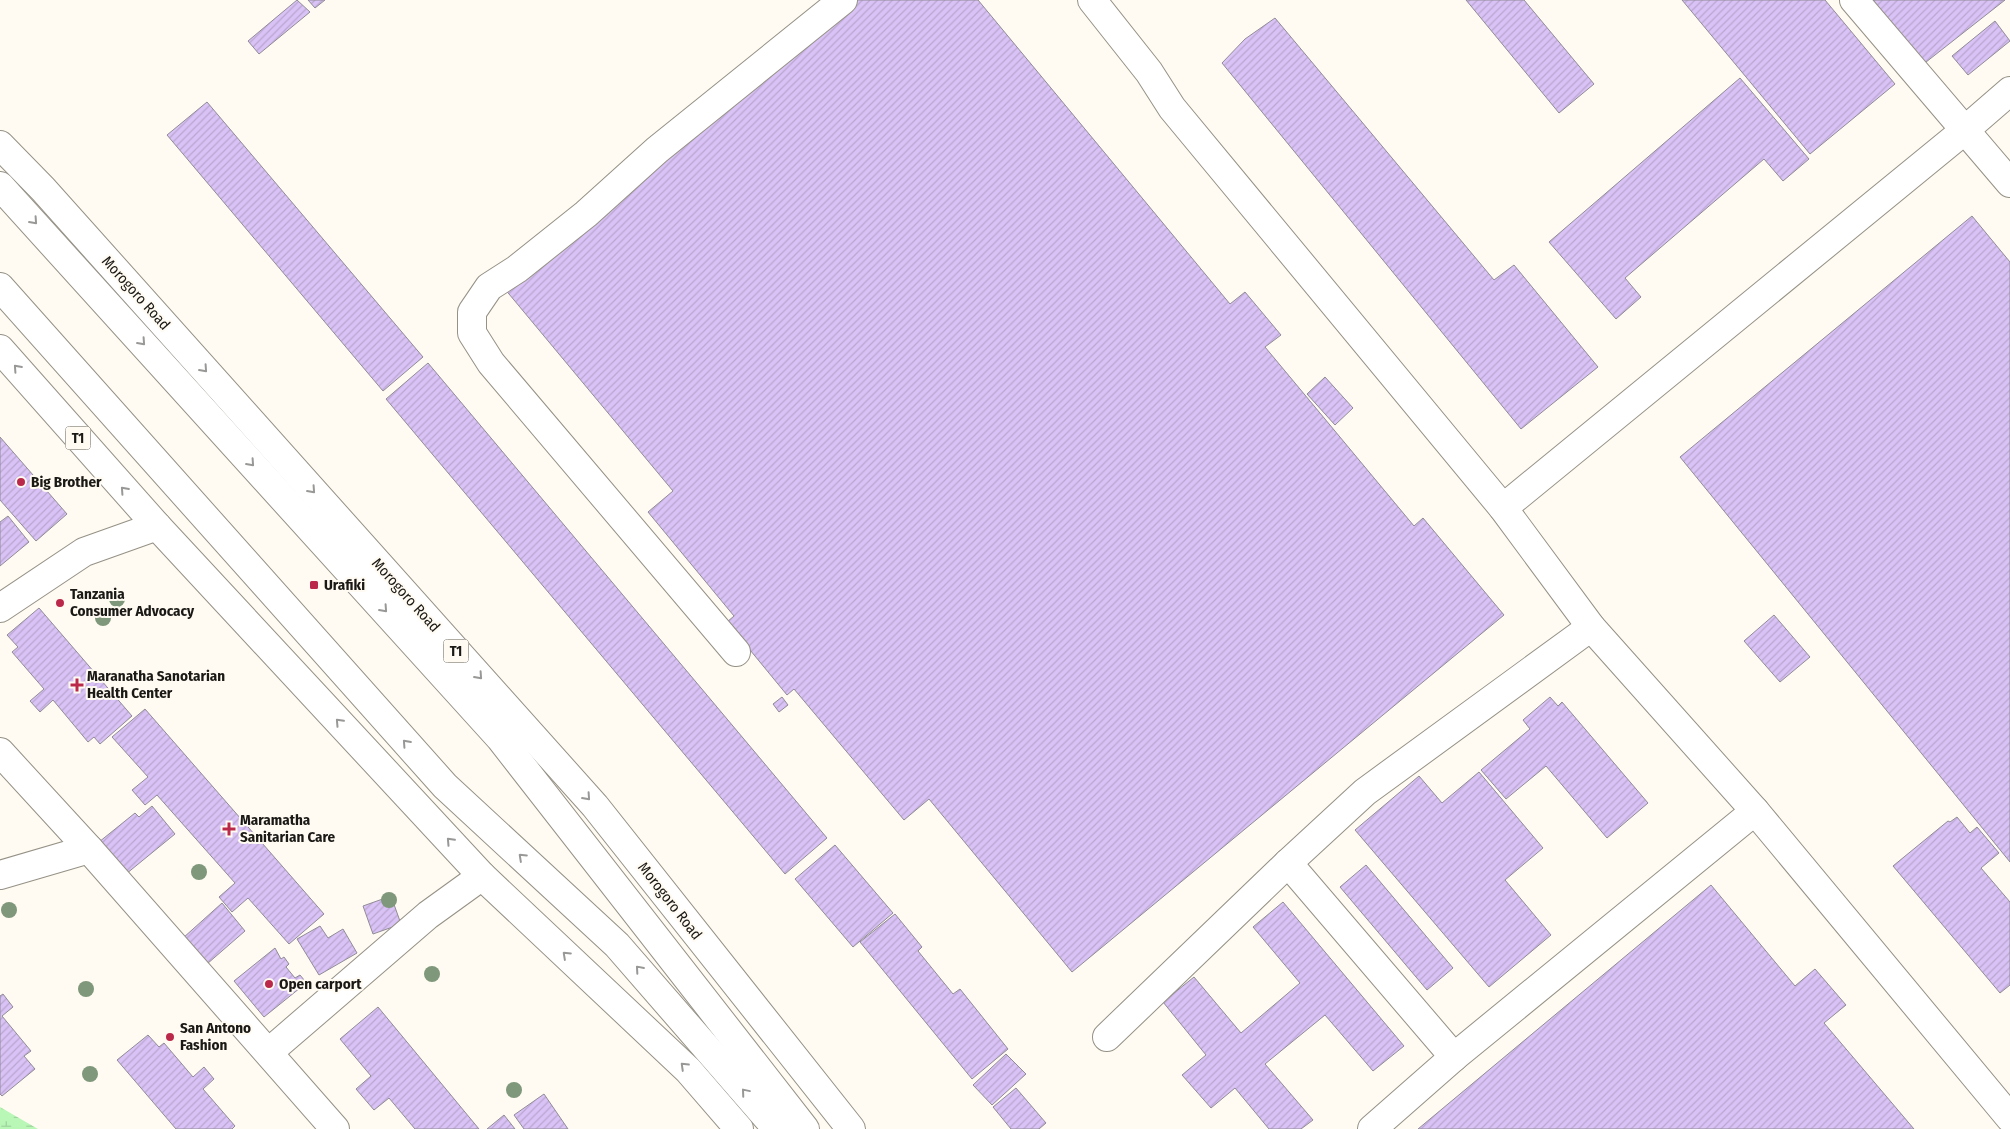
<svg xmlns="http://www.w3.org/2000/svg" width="2010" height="1129" viewBox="0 0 2010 1129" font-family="'Fira Sans Condensed',sans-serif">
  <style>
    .wetland { fill: url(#wetland-marsh) }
    .building { fill: url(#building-hatch); stroke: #908c97 }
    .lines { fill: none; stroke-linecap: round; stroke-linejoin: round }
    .minor-casing { stroke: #959186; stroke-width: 30 }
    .highway-casing { stroke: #959186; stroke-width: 30 }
    .minor { stroke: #fff; stroke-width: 28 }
    .highway { stroke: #fff; stroke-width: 28 }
    .tree { fill: #7f977a }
    .oneway { stroke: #989896 }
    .poi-dot { fill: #ba294a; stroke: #fffbf2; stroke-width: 2 }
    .labels { text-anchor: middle; stroke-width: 4; stroke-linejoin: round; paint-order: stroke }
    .shield { fill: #fffbf2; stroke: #5f5d57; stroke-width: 1 }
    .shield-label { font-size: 14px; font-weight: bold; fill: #1a1915 }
    .street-label { font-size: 15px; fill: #1a1915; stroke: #fffbf2 }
    .poi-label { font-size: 15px; font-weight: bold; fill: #1a1915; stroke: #fffbf2; text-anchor: start }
  </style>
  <defs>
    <pattern id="wetland-marsh" width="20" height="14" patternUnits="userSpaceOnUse" patternTransform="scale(1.25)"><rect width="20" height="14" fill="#b9f7b7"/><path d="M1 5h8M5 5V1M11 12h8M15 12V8" fill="none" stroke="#9ed39c"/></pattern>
    <pattern id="building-hatch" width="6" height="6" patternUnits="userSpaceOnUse" patternTransform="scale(1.25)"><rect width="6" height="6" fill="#d9c2f5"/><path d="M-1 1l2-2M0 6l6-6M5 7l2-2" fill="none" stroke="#baa6d1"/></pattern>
  </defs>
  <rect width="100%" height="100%" fill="#fffbf2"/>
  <polygon class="wetland" points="0,1107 38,1129 0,1129"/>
  <g class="building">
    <polygon points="297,0 310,12 259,54 248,41"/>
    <polygon points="308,0 325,0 315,8"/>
    <polygon points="854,0 978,0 1230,304 1245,292 1281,335 1265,347 1414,526 1423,518 1504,615 1072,972 929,799 904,820 794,689 787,695 727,622 734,616 648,512 673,491 504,288"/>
    <polygon points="1466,0 1524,0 1594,84 1559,113"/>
    <polygon points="1682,0 1825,0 1895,84 1810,154"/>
    <polygon points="1867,0 2005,0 1921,66"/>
    <polygon points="1275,18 1494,280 1514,265 1598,367 1521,429 1222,63 1245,39"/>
    <polygon points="1995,21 2010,41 1968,75 1952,56"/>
    <polygon points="1740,78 1809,159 1783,181 1764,159 1625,278 1641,297 1616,319 1549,242"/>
    <polygon points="207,102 423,357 383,391 167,135"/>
    <polygon points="1972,216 2010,262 2010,862 1680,457"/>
    <polygon points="428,363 827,838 785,874 386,399"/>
    <polygon points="1325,377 1353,408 1335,425 1307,394"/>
    <polygon points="0,437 67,514 36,541 0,500"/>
    <polygon points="8,516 29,542 0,566 0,522"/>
    <polygon points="39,608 132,716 100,744 94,737 88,742 53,700 40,712 30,701 44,689 12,652 18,647 7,635"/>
    <polygon points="1774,615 1810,657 1780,682 1744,641"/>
    <polygon points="782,697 788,705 779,712 773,704"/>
    <polygon points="1550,697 1558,706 1562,702 1648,803 1607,838 1546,766 1506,799 1481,770 1530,729 1523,720"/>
    <polygon points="145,709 324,914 289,944 248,898 232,912 219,897 235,883 157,795 145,805 132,790 148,777 112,737"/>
    <polygon points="1479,772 1543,848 1505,880 1551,935 1489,987 1355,830 1419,776 1442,803"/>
    <polygon points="152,806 175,834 126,874 99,842 135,813 139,817"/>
    <polygon points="1957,817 1970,833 1977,827 1999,853 1981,868 2010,902 2010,985 2000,993 1893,866 1948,821 1950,822"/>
    <polygon points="835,845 893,913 853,947 795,879"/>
    <polygon points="1366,865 1453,968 1427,990 1340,887"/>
    <polygon points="1711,885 1795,986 1815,969 1846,1005 1824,1023 1914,1129 1418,1129"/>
    <polygon points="391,896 401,924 373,934 363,906"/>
    <polygon points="1283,902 1404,1046 1373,1071 1325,1015 1265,1064 1313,1120 1301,1129 1269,1129 1235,1088 1211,1108 1182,1075 1206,1055 1163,1002 1194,977 1241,1033 1300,983 1253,927"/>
    <polygon points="222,903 245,931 207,964 183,938"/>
    <polygon points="895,914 922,947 918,951 953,994 960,989 1008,1049 972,1079 860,942"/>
    <polygon points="320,926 328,938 343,929 357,953 319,975 297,939"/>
    <polygon points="275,948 281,959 284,957 289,964 286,967 295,978 300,975 305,981 300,988 264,1017 234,981"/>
    <polygon points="3,994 13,1007 2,1016 31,1051 24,1056 35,1069 2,1096 0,1094 0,996"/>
    <polygon points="378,1007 479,1129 415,1129 389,1098 374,1110 356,1089 371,1076 340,1039"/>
    <polygon points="148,1035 159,1047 164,1043 193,1077 204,1067 214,1079 203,1089 235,1126 232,1129 176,1129 117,1060"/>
    <polygon points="1006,1054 1026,1074 992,1105 973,1085"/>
    <polygon points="1016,1088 1046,1123 1039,1129 1011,1129 993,1107"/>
    <polygon points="544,1094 568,1129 524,1129 514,1115"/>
    <polygon points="504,1115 515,1129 487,1129"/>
  </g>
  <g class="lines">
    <defs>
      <g id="minor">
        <polyline points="1092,0 1149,72 1172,108 1503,508 1591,627 1755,811 2010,1118"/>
        <polyline points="1854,0 2010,183"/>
        <polyline points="0,186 500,738 805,1129"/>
        <polyline points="0,287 445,786 617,945 777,1129"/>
        <polyline points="1503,508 1965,130 2010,91"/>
        <polyline points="0,608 84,552 157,526"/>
        <polyline points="736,652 491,363 472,333 472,312 489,287 517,269 586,214 657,150 843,0"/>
        <polyline points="0,752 89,849 335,1129"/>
        <polyline points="1288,863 1454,1057"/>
        <polyline points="0,875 89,849"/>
        <polyline points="1107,1037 1288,863 1365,792 1591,627"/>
        <polyline points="269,1052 428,915 482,876"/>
        <polyline points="1372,1129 1454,1057 1755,811"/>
      </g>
      <g id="highway">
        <polyline points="0,145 43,189 595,806 851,1129"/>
        <polyline points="0,349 157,526 482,876 688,1070 739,1129"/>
      </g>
    </defs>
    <use href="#minor" class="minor-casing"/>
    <use href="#highway" class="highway-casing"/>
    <use href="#minor" class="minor"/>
    <use href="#highway" class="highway"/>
  </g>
  <g class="tree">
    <circle cx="117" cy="599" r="8"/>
    <circle cx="103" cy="618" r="8"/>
    <circle cx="199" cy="872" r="8"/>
    <circle cx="389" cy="900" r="8"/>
    <circle cx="9" cy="910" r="8"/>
    <circle cx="432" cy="974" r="8"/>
    <circle cx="86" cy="989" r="8"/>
    <circle cx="90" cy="1074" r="8"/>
    <circle cx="514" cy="1090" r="8"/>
  </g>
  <defs><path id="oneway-chevron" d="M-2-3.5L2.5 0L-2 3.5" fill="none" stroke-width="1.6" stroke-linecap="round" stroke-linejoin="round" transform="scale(1.25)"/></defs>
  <g class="oneway">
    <use href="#oneway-chevron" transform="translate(34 221) rotate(48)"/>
    <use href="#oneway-chevron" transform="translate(142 342) rotate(48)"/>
    <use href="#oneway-chevron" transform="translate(17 368) rotate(-132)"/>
    <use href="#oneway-chevron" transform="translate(204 369) rotate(48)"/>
    <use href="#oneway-chevron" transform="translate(251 463) rotate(48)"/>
    <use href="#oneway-chevron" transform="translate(124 490) rotate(-132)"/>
    <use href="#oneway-chevron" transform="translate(312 490) rotate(48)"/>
    <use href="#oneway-chevron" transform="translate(384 609) rotate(48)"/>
    <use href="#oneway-chevron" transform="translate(479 676) rotate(48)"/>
    <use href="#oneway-chevron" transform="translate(339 722) rotate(-133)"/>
    <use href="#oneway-chevron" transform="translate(406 743) rotate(-132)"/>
    <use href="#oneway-chevron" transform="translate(587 797) rotate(48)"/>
    <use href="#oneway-chevron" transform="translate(450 841) rotate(-133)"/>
    <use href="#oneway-chevron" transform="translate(522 857) rotate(-137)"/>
    <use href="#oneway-chevron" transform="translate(566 955) rotate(-137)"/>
    <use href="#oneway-chevron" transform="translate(639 969) rotate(-131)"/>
    <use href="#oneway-chevron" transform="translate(684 1066) rotate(-136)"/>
    <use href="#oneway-chevron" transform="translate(745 1092) rotate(-130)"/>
  </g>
  <g class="poi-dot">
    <circle cx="21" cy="482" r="5"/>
    <rect x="309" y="580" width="10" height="10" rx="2.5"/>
    <circle cx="60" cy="603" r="5"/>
    <path d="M74.5 677.5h5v5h5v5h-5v5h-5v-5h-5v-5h5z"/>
    <path d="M226.5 821.5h5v5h5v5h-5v5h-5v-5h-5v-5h5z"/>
    <circle cx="269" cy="984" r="5"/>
    <circle cx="170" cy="1037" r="5"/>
  </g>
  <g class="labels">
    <g class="shield">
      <rect x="65.5" y="426.5" width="25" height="23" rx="4"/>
      <rect x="443.5" y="639.5" width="25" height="23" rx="4"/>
    </g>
    <g class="shield-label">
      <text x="78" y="443">T1</text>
      <text x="456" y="656">T1</text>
    </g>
    <g class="street-label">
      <text transform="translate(136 293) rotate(48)" y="5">Morogoro Road</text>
      <text transform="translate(406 595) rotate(48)" y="5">Morogoro Road</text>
      <text transform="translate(670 901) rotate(52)" y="5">Morogoro Road</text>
    </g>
    <g class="poi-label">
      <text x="31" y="487">Big Brother</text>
      <text x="324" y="590">Urafiki</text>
      <text x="70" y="599">Tanzania<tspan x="70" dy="17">Consumer Advocacy</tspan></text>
      <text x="87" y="681">Maranatha Sanotarian<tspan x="87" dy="17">Health Center</tspan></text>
      <text x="240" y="825">Maramatha<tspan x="240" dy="17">Sanitarian Care</tspan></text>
      <text x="279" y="989">Open carport</text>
      <text x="180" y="1033">San Antono<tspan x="180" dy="17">Fashion</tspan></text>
    </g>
  </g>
</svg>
